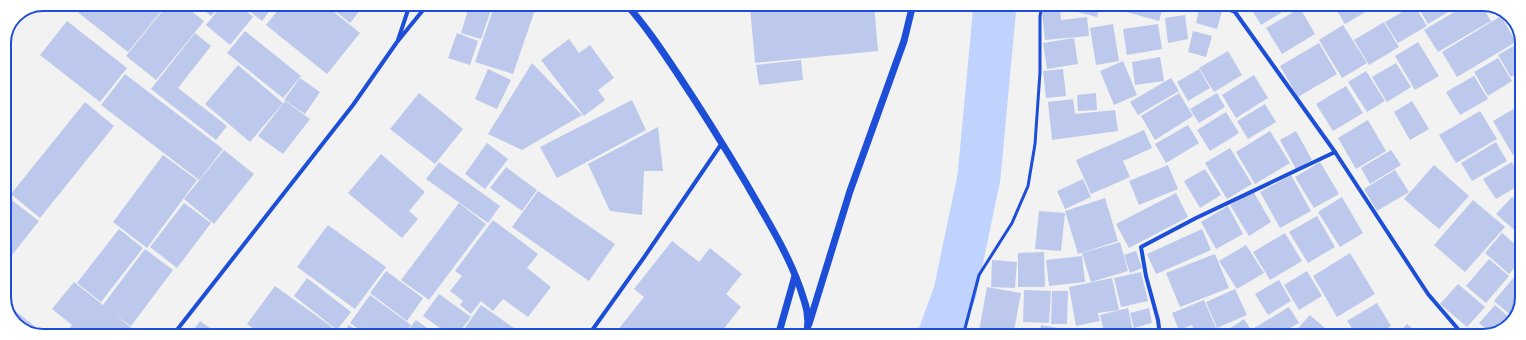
<svg xmlns="http://www.w3.org/2000/svg" width="1526" height="340" viewBox="0 0 1526 340" font-family="'Fira Sans Condensed',sans-serif">
  <style>
    .lines { fill: none; stroke-linecap: round; stroke-linejoin: round }
    .river { stroke: #bfd3fe; stroke-width: 43 }
    .building { fill: #bdc9ec }
    .service { stroke: #1d4ed8; stroke-width: 3 }
    .minor { stroke: #1d4ed8; stroke-width: 4 }
    .tertiary { stroke: #1d4ed8; stroke-width: 7 }
    .rim { fill: none; stroke: #1d4ed8; stroke-width: 2 }
  </style>
  <rect width="100%" height="100%" fill="#f2f2f2"/>
  <g class="lines">
    <polyline class="river" points="939,336 955,292 979,177 995,5"/>
  </g>
  <g class="building">
    <polygon points="72,4 167,4 128,52 70,6"/>
    <polygon points="168,4 182,4 204,21 156,80 126,56"/>
    <polygon points="196,4 221,4 211,16"/>
    <polygon points="223,4 238,4 253,17 230,45 206,25"/>
    <polygon points="241,4 275,4 262,21"/>
    <polygon points="283,4 324,4 360,33 327,74 266,25"/>
    <polygon points="327,4 365,4 350,23"/>
    <polygon points="470,4 493,4 481,39 461,33"/>
    <polygon points="495,4 528,4 536,7 513,74 475,62"/>
    <polygon points="773,4 874,4 878,51 755,63 750,7"/>
    <polygon points="1040,5 1070,5 1068,12"/>
    <polygon points="1072,5 1100,5 1097,17 1070,10"/>
    <polygon points="1122,5 1155,5 1163,7 1159,21 1120,10"/>
    <polygon points="1200,5 1222,11 1217,29 1196,23"/>
    <polygon points="1261,5 1287,5 1289,8 1261,25 1252,10"/>
    <polygon points="1307,5 1323,5 1311,12"/>
    <polygon points="1342,5 1377,5 1345,24 1336,9"/>
    <polygon points="1414,5 1427,26 1398,43 1385,22"/>
    <polygon points="1417,5 1460,5 1428,24"/>
    <polygon points="1466,5 1481,5 1491,21 1438,52 1424,30"/>
    <polygon points="1300,8 1315,34 1282,54 1266,28"/>
    <polygon points="1060,10 1061,20 1087,17 1089,36 1045,40 1042,12"/>
    <polygon points="1185,15 1188,39 1168,43 1165,18"/>
    <polygon points="1501,16 1516,42 1457,77 1442,52"/>
    <polygon points="67,21 127,68 100,102 40,55"/>
    <polygon points="1384,22 1399,47 1369,65 1354,40"/>
    <polygon points="1113,24 1119,61 1096,65 1090,28"/>
    <polygon points="1158,24 1162,49 1127,55 1123,29"/>
    <polygon points="1343,25 1367,63 1342,78 1319,40"/>
    <polygon points="245,31 301,76 283,98 227,53"/>
    <polygon points="1193,31 1212,36 1206,57 1188,52"/>
    <polygon points="195,33 211,46 178,88 227,126 216,140 151,89"/>
    <polygon points="457,33 478,41 470,65 448,58"/>
    <polygon points="1074,38 1078,64 1047,69 1043,43"/>
    <polygon points="569,39 579,53 590,45 614,78 598,90 605,100 584,116 541,60"/>
    <polygon points="1522,41 1522,71 1511,77 1498,55"/>
    <polygon points="1418,42 1439,76 1415,90 1395,56"/>
    <polygon points="1319,43 1337,74 1298,97 1280,66"/>
    <polygon points="1228,51 1242,75 1214,92 1199,68"/>
    <polygon points="1160,57 1164,81 1135,85 1132,62"/>
    <polygon points="1498,58 1512,81 1488,96 1474,72"/>
    <polygon points="801,60 803,80 759,85 756,65"/>
    <polygon points="1123,61 1137,95 1114,105 1100,71"/>
    <polygon points="532,63 582,115 522,150 488,134"/>
    <polygon points="1396,63 1411,87 1387,102 1372,77"/>
    <polygon points="238,65 283,103 250,142 205,104"/>
    <polygon points="488,69 511,80 497,109 475,99"/>
    <polygon points="1063,69 1066,96 1046,98 1043,71"/>
    <polygon points="1199,69 1210,88 1188,101 1177,82"/>
    <polygon points="1366,71 1385,101 1367,112 1348,82"/>
    <polygon points="125,74 223,149 199,180 101,105"/>
    <polygon points="1254,75 1268,98 1236,118 1222,95"/>
    <polygon points="1474,76 1488,99 1460,115 1446,92"/>
    <polygon points="300,78 320,92 305,114 284,100"/>
    <polygon points="1171,78 1179,91 1138,115 1130,102"/>
    <polygon points="1346,86 1363,113 1333,131 1316,104"/>
    <polygon points="419,93 463,129 435,164 390,129"/>
    <polygon points="1096,93 1097,110 1078,111 1077,95"/>
    <polygon points="1179,93 1193,116 1155,140 1141,116"/>
    <polygon points="1217,93 1225,107 1199,123 1190,109"/>
    <polygon points="1073,99 1075,114 1115,110 1118,131 1052,140 1048,102"/>
    <polygon points="632,100 646,130 557,178 540,147"/>
    <polygon points="285,101 310,119 283,154 258,136"/>
    <polygon points="1412,101 1429,129 1410,140 1394,112"/>
    <polygon points="85,102 114,126 40,218 11,194"/>
    <polygon points="1265,104 1276,122 1248,139 1237,121"/>
    <polygon points="1522,104 1521,149 1513,155 1493,121"/>
    <polygon points="1480,111 1497,139 1456,163 1439,135"/>
    <polygon points="1226,112 1239,133 1210,151 1197,130"/>
    <polygon points="1368,120 1386,151 1356,169 1338,138"/>
    <polygon points="1188,125 1199,143 1166,163 1155,144"/>
    <polygon points="658,127 663,171 644,171 642,215 610,211 588,164"/>
    <polygon points="1144,130 1152,148 1123,161 1130,177 1091,194 1076,160"/>
    <polygon points="1270,131 1290,163 1255,184 1236,152"/>
    <polygon points="1296,131 1312,160 1296,169 1280,140"/>
    <polygon points="1496,142 1507,161 1472,181 1461,163"/>
    <polygon points="487,143 508,159 485,189 465,174"/>
    <polygon points="1230,148 1252,184 1227,199 1205,163"/>
    <polygon points="224,150 254,174 214,224 184,199"/>
    <polygon points="1391,150 1401,165 1370,184 1361,168"/>
    <polygon points="381,154 425,192 409,211 418,219 402,238 348,193"/>
    <polygon points="163,155 197,180 147,248 113,222"/>
    <polygon points="439,162 500,206 488,223 426,179"/>
    <polygon points="1320,162 1339,194 1314,208 1295,177"/>
    <polygon points="1512,162 1521,178 1521,184 1496,199 1483,179"/>
    <polygon points="1168,165 1178,189 1139,205 1129,181"/>
    <polygon points="1434,165 1469,196 1439,229 1404,199"/>
    <polygon points="506,167 537,190 522,211 490,188"/>
    <polygon points="1205,169 1221,195 1200,208 1184,181"/>
    <polygon points="1395,170 1409,192 1377,211 1364,189"/>
    <polygon points="1291,175 1311,211 1280,228 1260,192"/>
    <polygon points="1083,179 1091,197 1065,209 1057,191"/>
    <polygon points="538,191 615,244 589,281 512,227"/>
    <polygon points="1253,191 1271,222 1249,236 1230,205"/>
    <polygon points="1176,193 1188,217 1129,248 1116,224"/>
    <polygon points="1342,197 1363,233 1340,247 1318,212"/>
    <polygon points="1512,197 1521,205 1521,229 1518,233 1496,214"/>
    <polygon points="9,198 39,221 4,265 4,204"/>
    <polygon points="1105,198 1118,241 1078,254 1065,211"/>
    <polygon points="1473,200 1505,227 1465,272 1434,245"/>
    <polygon points="184,203 211,223 177,268 150,247"/>
    <polygon points="459,203 486,224 429,300 401,280"/>
    <polygon points="1228,206 1243,234 1216,249 1201,222"/>
    <polygon points="1039,211 1065,213 1061,251 1035,249"/>
    <polygon points="1317,216 1335,247 1308,263 1289,232"/>
    <polygon points="493,220 538,254 527,268 551,287 528,317 503,299 493,311 481,301 471,314 460,305 463,301 450,291 462,276 455,271"/>
    <polygon points="328,225 386,267 355,309 297,267"/>
    <polygon points="119,229 143,248 101,302 77,283"/>
    <polygon points="1202,229 1211,250 1156,274 1147,254"/>
    <polygon points="1285,233 1302,261 1270,280 1253,252"/>
    <polygon points="1502,233 1521,249 1521,261 1509,274 1485,253"/>
    <polygon points="672,241 699,262 710,248 742,274 726,294 741,307 718,336 613,336 644,297 634,289"/>
    <polygon points="1120,242 1128,271 1091,282 1082,253"/>
    <polygon points="1246,245 1264,273 1237,289 1219,261"/>
    <polygon points="145,249 173,270 131,326 116,316 133,329 128,335 63,335 72,325 52,309 74,282 103,305"/>
    <polygon points="1136,251 1142,268 1130,273 1124,255"/>
    <polygon points="1044,252 1045,287 1018,287 1018,253"/>
    <polygon points="1350,253 1375,294 1337,317 1313,276"/>
    <polygon points="1215,254 1229,288 1180,307 1166,273"/>
    <polygon points="1082,256 1085,282 1049,286 1046,260"/>
    <polygon points="1489,259 1509,276 1486,303 1466,286"/>
    <polygon points="992,260 1017,262 1015,288 991,287"/>
    <polygon points="386,271 423,298 407,321 370,293"/>
    <polygon points="1307,271 1322,296 1299,310 1284,285"/>
    <polygon points="1141,272 1148,301 1121,307 1114,278"/>
    <polygon points="1516,275 1521,280 1521,305 1514,318 1494,301"/>
    <polygon points="307,278 351,312 337,330 294,296"/>
    <polygon points="1112,278 1119,310 1098,313 1100,321 1076,326 1069,287"/>
    <polygon points="1279,280 1291,301 1268,315 1255,294"/>
    <polygon points="1458,284 1485,307 1467,327 1440,304"/>
    <polygon points="275,286 332,327 326,335 262,335 247,324"/>
    <polygon points="987,287 1021,293 1013,336 979,331"/>
    <polygon points="1235,289 1247,315 1217,328 1206,302"/>
    <polygon points="1024,290 1051,291 1049,323 1023,322"/>
    <polygon points="1052,291 1068,291 1067,324 1051,324"/>
    <polygon points="439,294 471,317 457,335 450,335 423,316"/>
    <polygon points="370,295 411,325 403,335 367,335 350,323"/>
    <polygon points="1204,300 1216,328 1198,336 1196,336 1192,325 1179,330 1172,313"/>
    <polygon points="5,303 46,335 35,335 14,323"/>
    <polygon points="1377,303 1391,326 1375,336 1357,336 1347,321"/>
    <polygon points="481,305 524,335 460,335"/>
    <polygon points="1495,305 1512,320 1509,327 1491,333 1479,323"/>
    <polygon points="1289,307 1299,323 1276,336 1258,336 1254,328"/>
    <polygon points="1128,308 1134,336 1105,336 1100,315"/>
    <polygon points="1149,308 1152,323 1134,328 1130,313"/>
    <polygon points="1310,315 1334,336 1291,336"/>
    <polygon points="1244,319 1255,336 1229,336 1226,331"/>
    <polygon points="416,320 430,330 426,335 404,335"/>
    <polygon points="200,321 220,335 190,335"/>
    <polygon points="1407,324 1421,336 1396,336"/>
    <polygon points="349,325 363,335 341,335"/>
    <polygon points="1041,325 1100,335 1100,336 1039,336"/>
    <polygon points="1017,328 1039,334 1038,336 1015,336"/>
    <polygon points="1154,329 1155,336 1143,336 1142,331"/>
  </g>
  <g class="lines">
    <polyline class="service" points="963,336 979,275 1012,223 1028,186 1035,144 1040,72 1040,16 1042,5"/>
    <g class="minor">
      <polyline points="1217,5 1235,12 1335,152 1428,294 1464,336"/>
      <polyline points="398,40 410,4"/>
      <polyline points="173,335 353,105 397,42 428,4"/>
      <polyline points="588,336 645,256 722,143"/>
      <polyline points="1160,336 1158,320 1146,276 1141,247 1196,218 1335,152"/>
    </g>
    <g class="tertiary">
      <path d="M626 4C645 25 661 49 677 73 701 109 724 146 746 183 767 220 792 259 804 300 808 311 809 324 806 336"/>
      <polyline points="809,324 850,191 904,41 913,4"/>
      <polyline points="778,336 795,276"/>
    </g>
  </g>
  <path d="M0 0H1526V340H0ZM43 11H1483A32 32 0 0 1 1515 43V297A32 32 0 0 1 1483 329H43A32 32 0 0 1 11 297V43A32 32 0 0 1 43 11Z" fill="#fff" fill-rule="evenodd"/>
  <path class="rim" d="M43 11H1483A32 32 0 0 1 1515 43V297A32 32 0 0 1 1483 329H43A32 32 0 0 1 11 297V43A32 32 0 0 1 43 11Z"/>
</svg>
